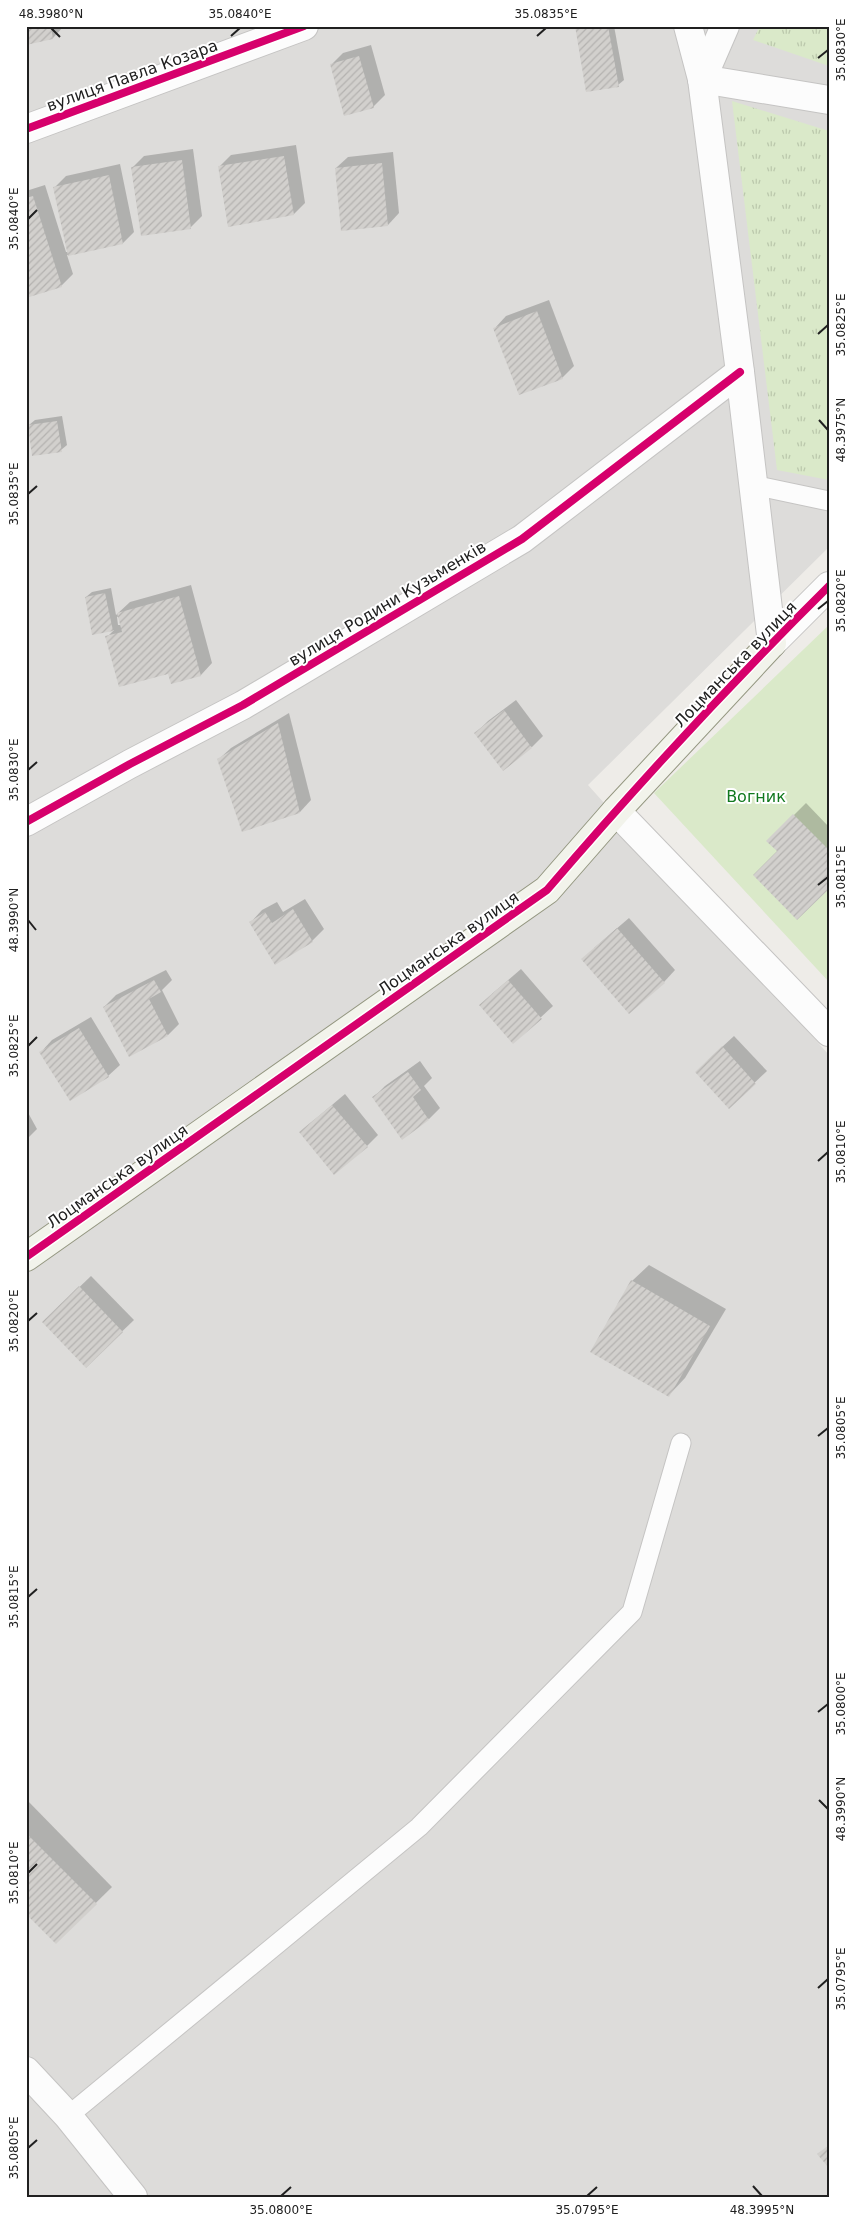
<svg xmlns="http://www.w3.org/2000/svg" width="855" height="2223" viewBox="0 0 855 2223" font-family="'DejaVu Sans',sans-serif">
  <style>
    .residential { fill: #dddcda }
    .grass { fill: url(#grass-tufts) }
    .garden { fill: #dae9c9 }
    .shadow { fill: #0003; fill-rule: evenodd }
    .building { fill: url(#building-hatch) }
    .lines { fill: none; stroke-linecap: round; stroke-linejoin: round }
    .lane-casing { stroke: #c5c4c3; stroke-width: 21 }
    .street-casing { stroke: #c5c4c3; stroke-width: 30 }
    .secondary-casing { stroke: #949781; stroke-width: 30 }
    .lane { stroke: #fcfcfc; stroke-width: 19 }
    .street { stroke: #fcfcfc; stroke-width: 28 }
    .secondary { stroke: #f2f3eb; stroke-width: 28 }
    .cycleway-casing { stroke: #fff; stroke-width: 11 }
    .cycleway { stroke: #d6006c; stroke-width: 8 }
    .ticks { fill: none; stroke: #202020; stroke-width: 2 }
    .labels { text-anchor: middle; stroke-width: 4; stroke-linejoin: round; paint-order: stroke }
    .street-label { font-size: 16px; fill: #202020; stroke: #fff }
    .park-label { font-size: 16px; fill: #12791f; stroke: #fff }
    .neatline { fill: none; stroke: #202020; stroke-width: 2 }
    .ticks-label { font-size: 12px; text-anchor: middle; fill: #202020 }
  </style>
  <defs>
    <pattern id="grass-tufts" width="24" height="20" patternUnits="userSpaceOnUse" patternTransform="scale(1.25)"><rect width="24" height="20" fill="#dae9c9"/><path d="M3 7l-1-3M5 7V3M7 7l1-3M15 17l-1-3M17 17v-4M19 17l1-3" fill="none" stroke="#bbc8ac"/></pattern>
    <pattern id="building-hatch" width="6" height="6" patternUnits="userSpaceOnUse" patternTransform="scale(1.25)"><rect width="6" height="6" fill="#d2d0cd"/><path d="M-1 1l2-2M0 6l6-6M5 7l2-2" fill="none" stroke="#b4b2b0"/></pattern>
  </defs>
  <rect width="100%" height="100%" fill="#eeece8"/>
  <polygon class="residential" points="26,26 829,26 829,547 588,785 829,1055 829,2197 26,2197"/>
  <g class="grass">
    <polygon points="760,26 829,26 829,66 753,40"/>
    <polygon points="732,101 829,131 829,480 777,470"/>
  </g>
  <polygon class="garden" points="829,625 829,982 654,793"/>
  <g class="shadow">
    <polygon points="26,26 64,26 53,38"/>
    <polygon points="576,26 614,26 624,80 618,85"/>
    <polygon points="371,45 385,95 373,107 331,65 343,53"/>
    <polygon points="296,145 305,203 294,214 220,166 231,155"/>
    <polygon points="193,149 202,216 190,228 133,167 144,156"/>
    <polygon points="393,152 399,213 388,225 336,168 348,157"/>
    <polygon points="120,164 134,232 123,243 67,255 73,274 61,286 26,297 26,191 45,185 66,252 68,252 55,187 66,176"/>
    <polygon points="549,300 574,366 562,378 495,328 506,316"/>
    <polygon points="62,416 67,445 61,450 29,425 35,420"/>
    <path d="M191 585 212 663 201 675 172 683 169 672 107 637 114 630 93 633 86 597 92 592 111 588 116 615 130 602ZM119 616 121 625H118L117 617Z"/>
    <polygon points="516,700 543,736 532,747 476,733 488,721"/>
    <polygon points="289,713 311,800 300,812 243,831 219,759 231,748"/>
    <polygon points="806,803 829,827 829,887 778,851 768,841"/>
    <polygon points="305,899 324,929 312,941 276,963 251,922 262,910 277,902 283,912"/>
    <polygon points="629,918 675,970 664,982 594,948"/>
    <polygon points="521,969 553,1006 513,1043 492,994"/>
    <polygon points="166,970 172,980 162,990 179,1024 168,1035 104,1007 116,995"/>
    <polygon points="91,1017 120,1065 108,1076 41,1052 52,1040"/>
    <polygon points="734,1036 767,1071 729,1107 708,1060"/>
    <polygon points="420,1061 432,1078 424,1086 440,1108 429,1119 374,1097 385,1086"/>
    <polygon points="345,1094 378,1135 367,1146 300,1132"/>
    <polygon points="26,1109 37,1129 26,1140"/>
    <polygon points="649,1265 726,1309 685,1378 669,1395 632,1281"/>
    <polygon points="91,1276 134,1320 86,1366 43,1322"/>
    <polygon points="26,1799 112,1887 56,1942 26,1912"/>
  </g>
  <g class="building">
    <polygon points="26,26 51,26 53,39 26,45"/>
    <polygon points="575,26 608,26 619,87 586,92"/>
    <polygon points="359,56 374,108 344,116 330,64"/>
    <polygon points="284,156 294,215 228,227 218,166"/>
    <polygon points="182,160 191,229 141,236 131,167"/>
    <polygon points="382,163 388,226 341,231 335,168"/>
    <polygon points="109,175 123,244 68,256 53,187"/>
    <polygon points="33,196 62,287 26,298 26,198"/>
    <polygon points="537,311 563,379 519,395 493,328"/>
    <polygon points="57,421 62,452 32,456 28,425"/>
    <polygon points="105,593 113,631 92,635 85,597"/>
    <polygon points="179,596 201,676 171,684 168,674 119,687 105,636 122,632 117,613"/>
    <polygon points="504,710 532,748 503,771 474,733"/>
    <polygon points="278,723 300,813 242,832 217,759"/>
    <polygon points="793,814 829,850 829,889 797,920 753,875 777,851 766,841"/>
    <polygon points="293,909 313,942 275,965 249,922 265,912 272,923"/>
    <polygon points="617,928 665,983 629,1014 581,959"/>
    <polygon points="154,980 161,992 149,999 168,1036 129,1057 103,1007"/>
    <polygon points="508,980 542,1019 513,1044 479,1005"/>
    <polygon points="79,1028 109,1077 70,1101 39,1052"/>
    <polygon points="722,1046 756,1084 729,1109 695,1072"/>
    <polygon points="408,1072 421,1090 413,1097 429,1120 402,1140 372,1097"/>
    <polygon points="332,1105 368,1147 334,1175 299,1132"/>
    <polygon points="631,1280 710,1326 669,1397 590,1352"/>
    <polygon points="79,1286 123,1332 86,1368 42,1322"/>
    <polygon points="26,1833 97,1904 56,1944 26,1914"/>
    <polygon points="829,2145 829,2168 817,2154"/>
  </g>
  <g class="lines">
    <defs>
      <g id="lane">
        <polyline points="753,485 829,501"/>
        <polyline points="68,2116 419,1827 632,1612 681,1443"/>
      </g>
      <g id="street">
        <polyline points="688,26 702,79 740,372 772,643"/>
        <polyline points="702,79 829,100"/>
        <polyline points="702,79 725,26"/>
        <polyline points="26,129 304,26"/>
        <polyline points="772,643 829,586"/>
        <polyline points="616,811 829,1032"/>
        <polyline points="26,822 130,764 243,705 522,539 740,372"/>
        <polyline points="26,2071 68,2116 133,2197"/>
      </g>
      <polyline id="secondary" points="26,1257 547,890 616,811 772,643"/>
    </defs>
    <use href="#lane" class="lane-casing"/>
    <use href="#street" class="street-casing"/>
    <use href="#secondary" class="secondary-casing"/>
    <use href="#lane" class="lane"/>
    <use href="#street" class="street"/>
    <use href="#secondary" class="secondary"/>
    <defs>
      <g id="cycleway">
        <polyline points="26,129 304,26"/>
        <polyline points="26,822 130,764 243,705 522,539 740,372"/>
        <path d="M26 1257 547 890C637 785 731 683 829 586"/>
      </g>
    </defs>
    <use href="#cycleway" class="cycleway-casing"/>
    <use href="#cycleway" class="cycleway"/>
  </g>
  <path class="ticks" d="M51 28 60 37M231 36 240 28M537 36 546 28M818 58 828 50M28 219 37 210M818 334 828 325M819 420 828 430M28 494 37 486M818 609 828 601M28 770 37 762M818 885 828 877M28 920 36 930M28 1046 37 1037M818 1161 828 1152M28 1321 37 1313M818 1436 828 1428M28 1597 37 1589M818 1712 828 1704M819 1800 828 1809M28 1873 37 1864M818 1988 828 1979M28 2148 37 2140M753 2186 762 2196M281 2196 291 2187M587 2196 597 2187"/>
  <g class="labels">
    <g class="street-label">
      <text transform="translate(132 75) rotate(-20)" y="6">вулиця Павла Козара</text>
      <text transform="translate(387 603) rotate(-31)" y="6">вулиця Родини Кузьменків</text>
      <text transform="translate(735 664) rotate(-46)" y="6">Лоцманська вулиця</text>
      <text transform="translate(448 943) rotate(-35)" y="6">Лоцманська вулиця</text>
      <text transform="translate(117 1176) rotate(-35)" y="6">Лоцманська вулиця</text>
    </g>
    <g class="park-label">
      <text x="756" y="802">Вогник</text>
    </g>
  </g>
  <rect width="855" height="2223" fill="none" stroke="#ffffff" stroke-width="55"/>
  <rect x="28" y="28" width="800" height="2168" class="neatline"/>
  <g class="ticks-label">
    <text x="51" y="18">48.3980°N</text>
    <text x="240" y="18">35.0840°E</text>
    <text x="546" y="18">35.0835°E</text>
    <text transform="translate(841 50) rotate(-90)" y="4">35.0830°E</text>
    <text transform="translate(14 219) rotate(-90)" y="4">35.0840°E</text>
    <text transform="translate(841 325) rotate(-90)" y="4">35.0825°E</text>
    <text transform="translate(841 430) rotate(-90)" y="4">48.3975°N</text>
    <text transform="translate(14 494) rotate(-90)" y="4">35.0835°E</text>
    <text transform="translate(841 601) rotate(-90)" y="4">35.0820°E</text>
    <text transform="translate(14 770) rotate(-90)" y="4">35.0830°E</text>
    <text transform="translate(841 877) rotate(-90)" y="4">35.0815°E</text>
    <text transform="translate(14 920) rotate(-90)" y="4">48.3990°N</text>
    <text transform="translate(14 1046) rotate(-90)" y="4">35.0825°E</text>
    <text transform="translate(841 1152) rotate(-90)" y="4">35.0810°E</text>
    <text transform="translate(14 1321) rotate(-90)" y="4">35.0820°E</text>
    <text transform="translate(841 1428) rotate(-90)" y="4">35.0805°E</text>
    <text transform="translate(14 1597) rotate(-90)" y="4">35.0815°E</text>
    <text transform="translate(841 1704) rotate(-90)" y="4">35.0800°E</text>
    <text transform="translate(841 1809) rotate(-90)" y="4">48.3990°N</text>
    <text transform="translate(14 1873) rotate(-90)" y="4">35.0810°E</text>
    <text transform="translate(841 1979) rotate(-90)" y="4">35.0795°E</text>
    <text transform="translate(14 2148) rotate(-90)" y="4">35.0805°E</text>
    <text x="281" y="2214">35.0800°E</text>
    <text x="587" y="2214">35.0795°E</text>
    <text x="762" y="2214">48.3995°N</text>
  </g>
</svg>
